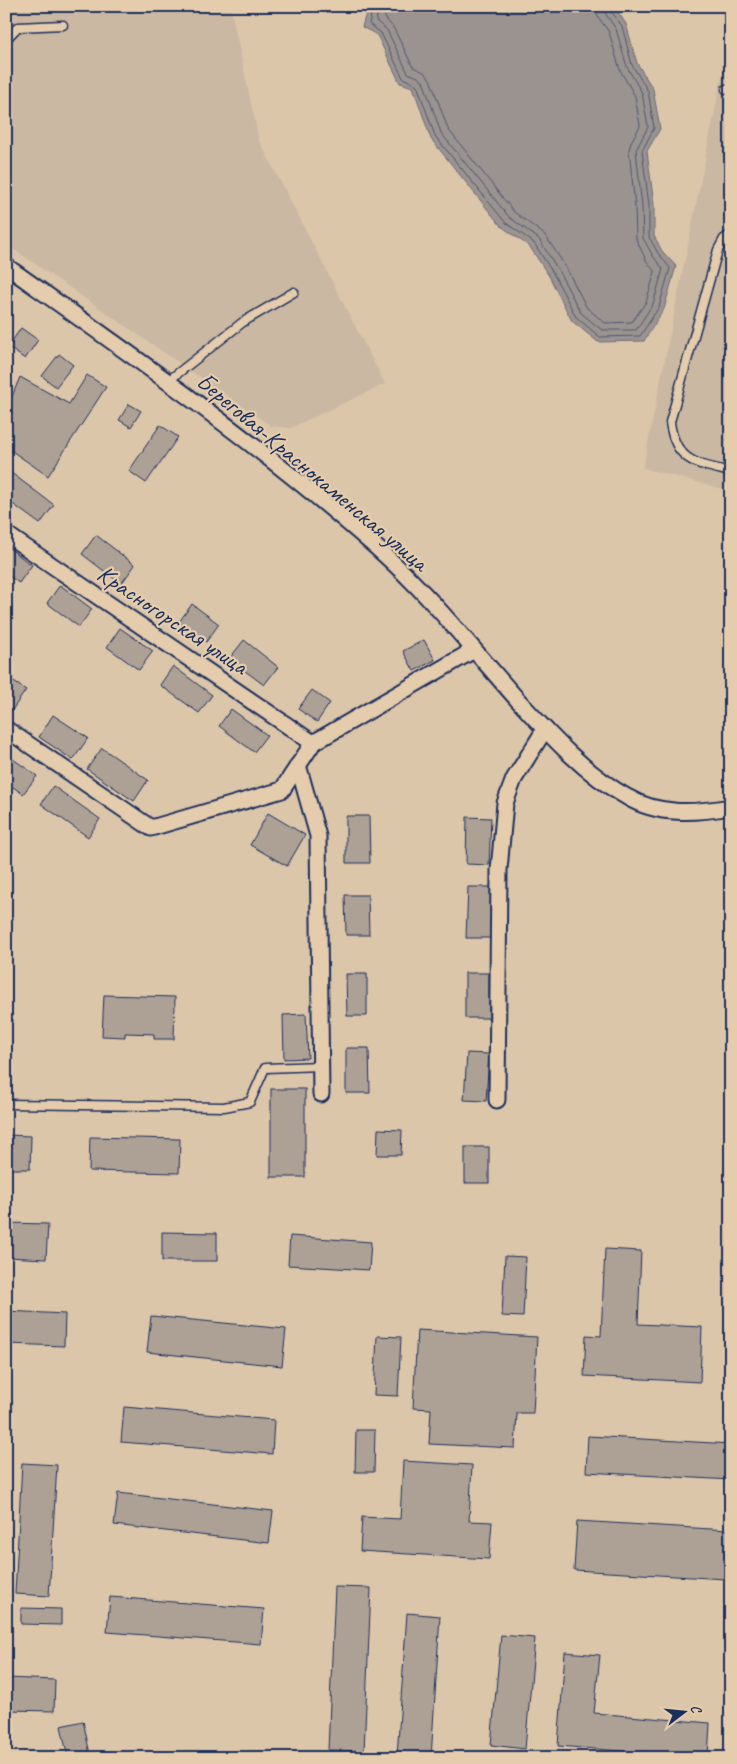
<svg xmlns="http://www.w3.org/2000/svg" width="737" height="1764" viewBox="0 0 737 1764" font-family="Caveat,sans-serif">
  <style>
    .built { fill: #cab8a2 }
    .water { fill: #9a9390; stroke: #676b7c }
    .lines { fill: none; stroke-linecap: round; stroke-linejoin: round }
    .shore { stroke: #4e5772; stroke-width: 1 }
    .building { fill: #ada196; stroke: #1b2f5e }
    .service-casing { stroke: #1b2f5e; stroke-width: 11 }
    .minor-casing { stroke: #1b2f5e; stroke-width: 19 }
    .service { stroke: #e4ccac; stroke-width: 8 }
    .minor { stroke: #e4ccac; stroke-width: 15 }
    .labels { text-anchor: middle; stroke-width: 4.5; stroke-linejoin: round; paint-order: stroke }
    .street-label { font-size: 25px; fill: #1b2f5e; stroke: #e4ccac }
  </style>
  <rect width="100%" height="100%" fill="#dcc6a9"/>
  <filter id="ink" filterUnits="userSpaceOnUse"><feTurbulence type="fractalNoise" baseFrequency=".02" numOctaves="2"/><feDisplacementMap in="SourceGraphic" scale="10" xChannelSelector="R" yChannelSelector="G"/><feConvolveMatrix kernelMatrix="1 2 1 2 8 2 1 2 1" color-interpolation-filters="sRGB"/></filter>
  <g filter="url(#ink)">
    <g class="built">
      <polygon points="6,6 230,6 259,140 385,384 290,428 271,426 6,244"/>
      <polygon points="731,31 731,491 643,468"/>
    </g>
    <polygon class="water" points="368,6 614,6 626,24 637,63 653,89 660,129 647,151 654,205 654,236 662,251 676,266 664,309 644,341 598,342 572,321 549,276 530,247 501,226 431,139 413,87 400,83 377,35 362,27"/>
    <g class="lines">
      <g class="shore">
        <polyline points="373,6 369,24 381,33 403,78 417,85 435,136 505,222 534,243 553,273 576,317 600,337 640,336 659,307 670,268 658,253 649,237 649,205 642,151 654,128 648,91 632,65 622,26 611,11 610,6"/>
        <polyline points="379,6 376,21 387,30 408,73 418,77 423,81 441,133 509,217 539,239 558,270 581,313 602,330 636,330 653,304 663,269 653,256 643,238 642,206 636,150 648,127 642,93 627,67 616,29 605,13 604,6"/>
        <polyline points="386,6 385,18 393,27 413,67 424,72 430,79 448,129 514,212 545,235 565,266 587,308 605,323 632,322 646,302 655,272 646,260 636,239 635,206 629,150 631,142 640,126 635,96 620,70 609,32 598,17 596,6"/>
      </g>
    </g>
    <g class="building">
      <polygon points="21,328 38,340 25,359 8,347"/>
      <polygon points="59,354 73,365 56,387 42,376"/>
      <polygon points="87,375 106,387 48,476 6,447 6,411 20,377 69,404"/>
      <polygon points="129,404 141,411 131,427 119,420"/>
      <polygon points="160,425 178,437 146,483 129,471"/>
      <polygon points="6,469 54,505 40,524 6,499"/>
      <polygon points="96,535 135,565 121,584 82,554"/>
      <polygon points="6,546 32,565 19,583 6,574"/>
      <polygon points="60,585 92,609 79,627 47,603"/>
      <polygon points="192,604 219,624 206,642 179,622"/>
      <polygon points="120,628 153,651 139,670 107,647"/>
      <polygon points="244,640 278,667 264,685 229,659"/>
      <polygon points="424,640 435,660 414,671 403,651"/>
      <polygon points="173,666 212,695 199,713 160,685"/>
      <polygon points="6,677 26,690 10,713 6,710"/>
      <polygon points="312,690 330,703 317,722 298,709"/>
      <polygon points="231,709 267,735 254,752 219,726"/>
      <polygon points="53,715 88,738 73,760 39,737"/>
      <polygon points="102,748 148,780 134,801 87,769"/>
      <polygon points="6,754 37,776 23,794 6,782"/>
      <polygon points="53,786 100,819 88,837 41,804"/>
      <polygon points="268,813 305,835 287,866 250,845"/>
      <polygon points="346,816 369,816 370,863 346,863"/>
      <polygon points="467,817 491,818 489,865 466,864"/>
      <polygon points="468,887 491,887 490,938 466,938"/>
      <polygon points="345,895 368,895 369,935 346,935"/>
      <rect x="465" y="973" width="24" height="45"/>
      <polygon points="346,974 367,974 367,1016 347,1016"/>
      <polygon points="104,995 175,997 174,1039 154,1039 154,1034 125,1033 125,1037 102,1036"/>
      <polygon points="306,1014 308,1058 284,1059 283,1015"/>
      <polygon points="346,1048 369,1048 370,1093 346,1093"/>
      <polygon points="467,1053 489,1054 486,1101 464,1100"/>
      <rect x="271" y="1089" width="34" height="88"/>
      <polygon points="378,1129 402,1130 401,1155 377,1155"/>
      <polygon points="6,1135 31,1136 30,1169 6,1169"/>
      <polygon points="90,1137 180,1139 179,1173 89,1171"/>
      <rect x="465" y="1147" width="24" height="36"/>
      <polygon points="6,1223 48,1224 46,1259 6,1257"/>
      <polygon points="162,1232 217,1233 217,1261 162,1261"/>
      <polygon points="290,1236 371,1242 369,1270 288,1265"/>
      <polygon points="605,1249 641,1251 638,1324 702,1327 700,1382 584,1376 586,1335 601,1336"/>
      <polygon points="505,1256 526,1257 523,1317 502,1316"/>
      <polygon points="6,1311 65,1314 64,1346 6,1344"/>
      <polygon points="151,1316 286,1329 282,1366 147,1352"/>
      <polygon points="417,1330 537,1337 533,1413 517,1413 515,1448 429,1444 431,1409 413,1408"/>
      <polygon points="377,1336 401,1337 398,1396 374,1395"/>
      <polygon points="124,1407 274,1420 272,1454 121,1442"/>
      <polygon points="356,1430 375,1430 374,1472 355,1472"/>
      <polygon points="588,1436 731,1444 731,1480 586,1472"/>
      <polygon points="403,1461 472,1465 469,1521 492,1522 489,1559 360,1551 362,1517 400,1519"/>
      <polygon points="22,1463 57,1465 49,1596 15,1594"/>
      <polygon points="118,1493 273,1511 269,1543 114,1525"/>
      <polygon points="6,1495 9,1495 6,1538"/>
      <polygon points="577,1521 728,1530 726,1579 574,1570"/>
      <polygon points="335,1587 371,1588 364,1751 328,1750"/>
      <polygon points="110,1597 264,1609 261,1644 107,1632"/>
      <polygon points="21,1608 61,1609 61,1625 21,1624"/>
      <polygon points="407,1613 440,1616 431,1758 397,1756"/>
      <polygon points="501,1635 535,1638 525,1749 491,1745"/>
      <polygon points="565,1652 600,1655 594,1713 710,1723 708,1758 558,1746"/>
      <polygon points="6,1678 55,1680 54,1711 6,1710"/>
      <polygon points="83,1721 90,1754 68,1758 61,1726"/>
    </g>
    <g class="lines">
      <defs>
        <g id="service">
          <polyline points="6,39 18,27 63,25"/>
          <polyline points="726,89 731,90"/>
          <path d="M731 234 724 239 718 250 670 422C675 462 697 464 731 472"/>
          <polyline points="168,381 243,322 294,292"/>
          <polyline points="6,1104 224,1107 250,1102 265,1068 321,1066"/>
        </g>
        <g id="minor">
          <path d="M6 266C133 356 261 445 377 548 428 593 471 647 516 698 549 734 584 773 627 797 659 816 695 813 731 807"/>
          <polyline points="6,534 313,743"/>
          <polyline points="6,729 151,828 282,790 313,743 474,650"/>
          <polyline points="298,765 318,836 321,1094"/>
          <polyline points="497,1100 499,870 505,803 514,779 545,729"/>
        </g>
      </defs>
      <use href="#service" class="service-casing"/>
      <use href="#minor" class="minor-casing"/>
      <use href="#service" class="service"/>
      <use href="#minor" class="minor"/>
    </g>
  </g>
  <g class="labels">
    <g class="street-label">
      <text transform="translate(313 471) rotate(40)" y="9">Береговая-Краснокаменская улица</text>
      <text transform="translate(173 619) rotate(34)" y="9">Красногорская улица</text>
    </g>
  </g>
  <rect width="737" height="1764" fill="none" stroke="#e4ccac" stroke-width="25"/>
  <rect x="12" y="12" width="712" height="1739" fill="none" stroke="#1b2f5e" stroke-width="2" filter="url(#ink)"/>
  <g transform="translate(684 1712) rotate(74)" stroke="#e4ccac" stroke-width="4" paint-order="stroke">
  <path d="M0-4L9 19L0 12L-9 19Z" fill="#1b2f5e"/>
  <text y="-8" font-size="14" font-weight="bold" text-anchor="middle" fill="#1b2f5e">С</text>
  </g>
</svg>
